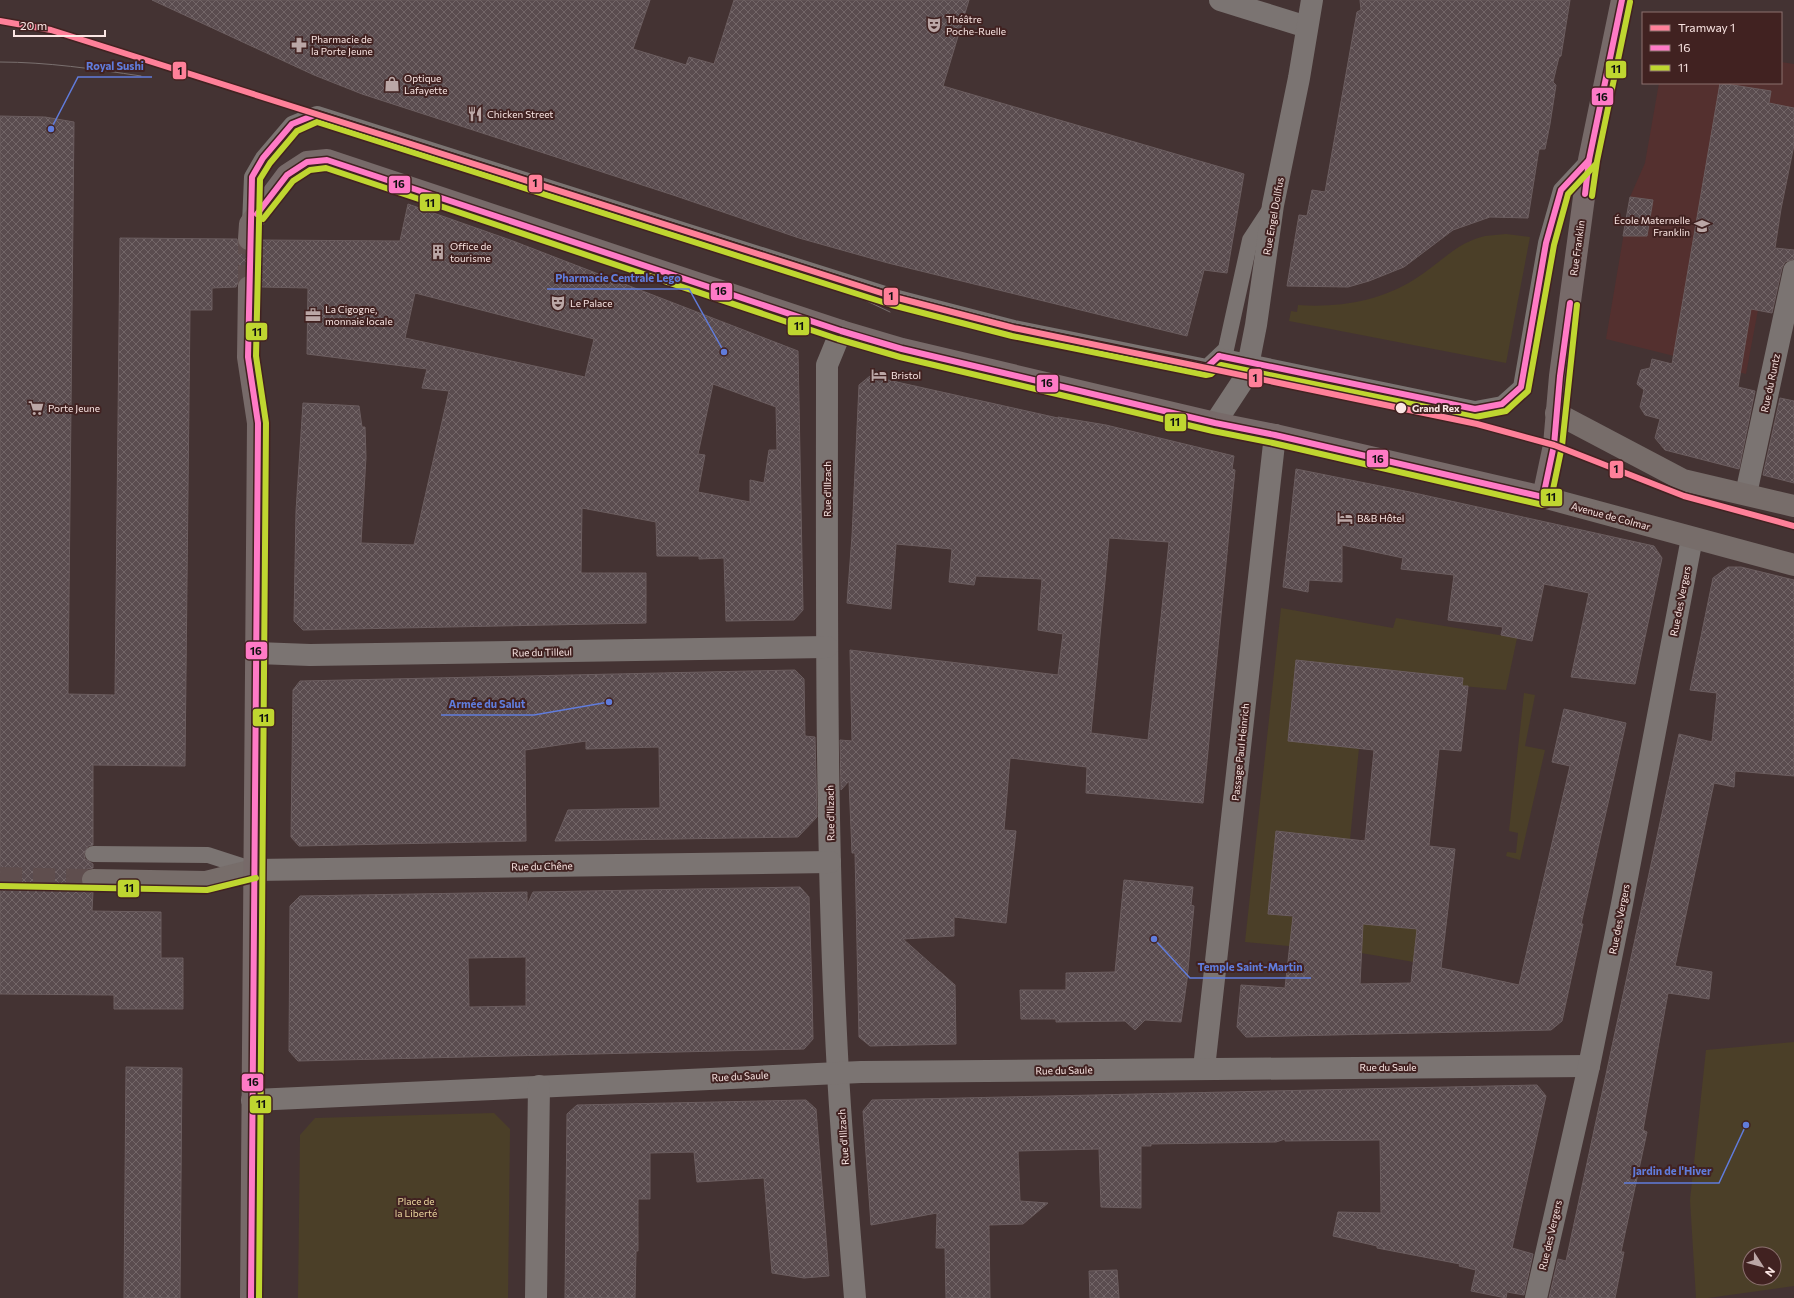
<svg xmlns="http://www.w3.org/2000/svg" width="1794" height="1298" viewBox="0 0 1794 1298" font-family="Commissioner,sans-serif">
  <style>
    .built { fill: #54302f }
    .green { fill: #4b3f28; fill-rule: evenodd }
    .building { fill: url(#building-cross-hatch); stroke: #6b5d5f; fill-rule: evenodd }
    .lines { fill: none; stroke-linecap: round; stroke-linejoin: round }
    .secondary-tunnel { stroke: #5f4e4e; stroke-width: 22; stroke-dasharray: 22 11; stroke-linecap: butt }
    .primary-tunnel { stroke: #5f4e4e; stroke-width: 22; stroke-dasharray: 22 11; stroke-linecap: butt }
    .service { stroke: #7b7472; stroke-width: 16 }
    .minor { stroke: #7b7472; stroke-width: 22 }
    .secondary { stroke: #776d6a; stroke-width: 22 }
    .primary { stroke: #776a69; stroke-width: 22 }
    .tram { stroke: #7a706f; stroke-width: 1 }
    .bus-1-casing { stroke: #412221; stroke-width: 9 }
    .bus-2-casing { stroke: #412221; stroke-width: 9 }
    .bus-1 { stroke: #ff7ac6; stroke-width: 6 }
    .bus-2 { stroke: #bfd630; stroke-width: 6 }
    .tram-1-casing { stroke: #412221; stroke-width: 9 }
    .tram-1 { stroke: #ff8099; stroke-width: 6 }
    .stop-dot { fill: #fbe6e4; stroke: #412221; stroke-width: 1.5 }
    .labels { text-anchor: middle; stroke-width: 4; stroke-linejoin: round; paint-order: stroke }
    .poi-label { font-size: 10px; fill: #fbe6e4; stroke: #412221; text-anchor: start }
    .street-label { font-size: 10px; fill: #fbe6e4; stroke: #412221 }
    .stop-label { font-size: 10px; font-weight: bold; fill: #fbe6e4; stroke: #412221; text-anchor: start }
    .park-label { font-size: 10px; fill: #ebd69e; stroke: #412221 }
    .leader { fill: none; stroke: #607cdc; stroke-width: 1.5 }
    .callout-dot { fill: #607cdc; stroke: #412221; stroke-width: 1.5 }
    .callout-label { font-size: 11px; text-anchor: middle; font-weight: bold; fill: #607cdc; stroke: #412221; stroke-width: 4; stroke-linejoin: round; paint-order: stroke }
    .line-badge { stroke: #412221; stroke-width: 1.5 }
    .pale-badge-label { font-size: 11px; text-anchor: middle; font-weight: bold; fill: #111 }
  </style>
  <defs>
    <pattern id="building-cross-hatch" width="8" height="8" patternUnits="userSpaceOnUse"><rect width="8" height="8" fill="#5a4c4f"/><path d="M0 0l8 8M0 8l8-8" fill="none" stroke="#736668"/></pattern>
  </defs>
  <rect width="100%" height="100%" fill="#433"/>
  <polygon class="built" points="1781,62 1794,64 1794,145 1781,209 1766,312 1758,310 1746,374 1606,339 1630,197 1645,163 1659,83 1781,83"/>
  <g class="green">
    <path d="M1506 234 1530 237 1506 363 1289 321 1291 311 1297 312 1298 305C1338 308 1381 301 1415 279 1438 265 1457 242 1485 236 1492 235 1499 235 1506 234Z"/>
    <polygon points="1281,608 1393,628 1396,618 1517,638 1506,690 1462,686 1463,678 1296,661 1288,740 1359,748 1350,840 1268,914 1417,929 1414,962 1361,953 1245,942"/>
    <polygon points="1524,693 1535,695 1525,746 1545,750 1520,860 1506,856 1507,852 1516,853 1518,833 1509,831"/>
    <path d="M1794 1042V1286L1708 1298H1696L1690 1200 1706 1050ZM1750 1254H1774V1278H1750Z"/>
    <polygon points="494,1113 510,1129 508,1298 298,1298 300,1135 315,1118"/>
  </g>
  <g class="building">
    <polygon points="152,0 650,0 633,49 686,65 689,57 714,64 734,0 969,0 943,86 1244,174 1227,273 1204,270 1187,336 888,263 799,238 673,195 362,94 314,75"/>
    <polygon points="1360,0 1570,0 1561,56 1559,57 1553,82 1556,85 1550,124 1545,149 1539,149 1528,218 1490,217 1453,230 1404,267 1369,281 1348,287 1287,286 1299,215 1307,216 1312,190 1325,192 1357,12 1361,10"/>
    <polygon points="1720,83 1771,91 1769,103 1794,108 1794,145 1781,209 1775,248 1794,250 1794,259 1785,262 1782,268 1772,313 1751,309 1738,387 1755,391 1739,469 1665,450 1655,438 1660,419 1645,415 1640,407 1644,390 1637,384 1641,370 1650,368 1652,359 1672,364"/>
    <path d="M0 116 45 117 74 122 68 694 115 695 120 238 237 239 238 245 242 249 249 251 254 250 259 246 261 240 400 241 408 204 513 241 798 351 803 610 794 620 726 621 724 558 699 559V556H657L656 522 582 508 581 573H646V623L303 630 294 621 296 511 303 403 359 406 362 427H365L366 457 361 543 414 545 449 391 422 388 427 369 307 354 308 288 262 287 260 281 256 277 249 275 243 276 239 280 236 287 212 288V310H190L185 766 93 765V845L88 846 84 854 85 859 93 864V868L87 869 83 873 81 879 82 886 87 891 93 892 92 911 161 912V958H183V1009H114V995L0 994ZM415 293 594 339 585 377 405 338ZM713 384 776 407 777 450H769L764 483 750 480V502L698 492 705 455 698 454Z"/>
    <polygon points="1630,197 1653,200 1647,236 1623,236"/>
    <path d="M870 376 1058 418V417L1106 425 1234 456 1232 469 1235 470 1203 803 1086 793 1087 767 1010 758 1004 830 1016 831 1006 923 954 917V936L903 939 955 985 956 1044 870 1046 859 1037 855 853H852L849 781 841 790 840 740 852 741 850 650 1058 675 1063 634 1038 630 1042 579 976 576 974 585 949 582 952 549 896 544 891 609 847 603 852 536 859 385ZM1109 538 1169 542 1148 740 1091 733Z"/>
    <polygon points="1780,398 1794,401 1794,483 1763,475"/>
    <polygon points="1296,469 1410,492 1654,546 1662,558 1635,684 1571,677 1589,593 1544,584 1532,641 1501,635 1503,627 1448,620 1454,575 1401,569 1403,558 1342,545 1342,582 1309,580 1308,592 1283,587"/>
    <polygon points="1728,567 1741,567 1794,580 1794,776 1735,771 1734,787 1714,783 1675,966 1712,972 1709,999 1668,993 1643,1130 1647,1132 1621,1252 1624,1252 1615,1298 1549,1298 1558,1259 1566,1261 1679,734 1712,742 1717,693 1690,690 1713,578"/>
    <path d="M1296 660 1463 678 1462 686H1468L1461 751 1439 749 1429 846 1455 849 1441 968 1519 985 1570 766 1552 762 1564 709 1626 723 1581 924H1583L1562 1021 1551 1030 1246 1037 1237 1027 1241 985 1285 988 1293 916 1268 914 1276 831 1365 841 1374 750 1288 741ZM1363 924 1417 929 1411 983 1360 984Z"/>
    <polygon points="795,670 804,679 805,736 815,737 817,817 798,837 555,841 568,810 660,808 659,747 586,749 586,741 525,750 526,841 299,846 291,837 293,690 300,681"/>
    <polygon points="1124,880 1193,887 1191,905 1194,906 1187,980 1181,1022 1145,1020 1135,1030 1125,1021 1056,1022 1056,1019 1021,1019 1020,990 1066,990 1066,973 1115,972"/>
    <path d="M800 887 809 897 812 991 813 1039 804 1049 298 1061 289 1051 290 906 300 896 527 892V905L533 892ZM526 957V1006L469 1007 468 958Z"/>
    <polygon points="126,1067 182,1068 180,1298 124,1298"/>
    <polygon points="1537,1085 1546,1096 1512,1248 1533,1254 1524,1295 1507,1292 1506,1298 1471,1291 1476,1270 1459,1266 1460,1264 1377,1248 1377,1246 1333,1236 1338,1212 1381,1213 1380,1140 1285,1141 1285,1139 1276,1142 1151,1144 1151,1146 1141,1146 1141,1208 1101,1207 1099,1149 1018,1151 1020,1201 1048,1203 1023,1224 989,1225 990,1298 946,1298 945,1248 936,1248 937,1213 871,1225 863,1111 872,1100"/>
    <polygon points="806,1100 816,1109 829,1276 804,1278 772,1273 764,1178 697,1182 694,1152 650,1153 650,1199 638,1199 638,1251 636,1251 635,1298 565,1298 567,1114 577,1105"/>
    <polygon points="1117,1270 1119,1298 1090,1298 1089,1271"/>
  </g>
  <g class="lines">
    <polyline class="secondary-tunnel" points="0,878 93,880"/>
    <polyline class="primary-tunnel" points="249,287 249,239"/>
    <g class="service">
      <polyline points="250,224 252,177 263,158 292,124 317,114 894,297 1014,328 1207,367 1226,349 1250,240 1271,208"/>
      <polyline points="1219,356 1475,409 1502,404 1521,387 1546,243 1561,190 1589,160"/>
      <polyline points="93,854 208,855 254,870"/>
    </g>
    <g class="minor">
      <polyline points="1220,0 1307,27"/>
      <path d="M841 331 827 365C827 601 825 837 838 1073 842 1148 849 1223 855 1298"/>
      <polyline points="1215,423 1246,376 1256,325 1273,205 1299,78 1312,0"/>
      <polyline points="1746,494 1794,271"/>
      <polyline points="257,653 310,655 827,647"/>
      <polyline points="254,870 830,862"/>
      <polyline points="1204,1068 1275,435"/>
      <polyline points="252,1100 861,1072 1589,1066"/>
      <polyline points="536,1298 539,1086"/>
      <polyline points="1536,1298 1589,1066 1622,904 1692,538"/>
    </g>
    <g class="secondary">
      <polyline points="1556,413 1683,480 1794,506"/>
      <polyline points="1543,497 1794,565"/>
      <polyline points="93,880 206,882 254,870"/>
    </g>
    <g class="primary">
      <polyline points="249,239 250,224 287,175 307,162 327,160 841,331 902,349 1215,423 1275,435 1543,497 1554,445 1560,376 1589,160 1622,0"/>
      <polyline points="249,287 248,357 258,423 251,1298"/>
    </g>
    <g class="tram">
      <path d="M0 62C47 62 94 69 141 76"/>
      <polyline points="791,265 890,312"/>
    </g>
    <defs>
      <g id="bus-1">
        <polyline points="1585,194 1589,160 1622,0"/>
        <polyline points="257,214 287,175 307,162 327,160 841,331 902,349 1215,423 1275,435 1543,497"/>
        <polyline points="1219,356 1475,409 1502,404 1521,387 1546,243 1561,190 1589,160"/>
        <polyline points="1543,497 1554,445 1560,376 1570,303"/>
        <polyline points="251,1298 258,423 248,357 252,177 263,158 292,124 317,114 894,297 1014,328 1207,367 1219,356"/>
      </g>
      <g id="bus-2">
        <polyline points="1592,196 1597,161 1630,2"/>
        <polyline points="263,219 293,181 310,170 326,168 838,339 900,357 1213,431 1273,443 1543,505 1547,504 1551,499 1562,446 1577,305"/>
        <polyline points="0,886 207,890 256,878"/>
        <polyline points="259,1298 266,423 256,356 260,179 270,163 297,131 317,122 892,305 1012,336 1206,375 1211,374 1221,365 1475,417 1506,411 1528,391 1554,245 1568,194 1595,165"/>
      </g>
    </defs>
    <use href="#bus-1" class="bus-1-casing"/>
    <use href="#bus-2" class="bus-2-casing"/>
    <use href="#bus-1" class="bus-1"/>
    <use href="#bus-2" class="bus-2"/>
    <defs>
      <polyline id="tram-1" points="0,21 51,30 894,297 1014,328 1477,424 1554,445 1684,496 1794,526"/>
    </defs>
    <use href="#tram-1" class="tram-1-casing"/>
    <use href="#tram-1" class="tram-1"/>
  </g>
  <defs>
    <symbol id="theatre-bare" viewBox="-9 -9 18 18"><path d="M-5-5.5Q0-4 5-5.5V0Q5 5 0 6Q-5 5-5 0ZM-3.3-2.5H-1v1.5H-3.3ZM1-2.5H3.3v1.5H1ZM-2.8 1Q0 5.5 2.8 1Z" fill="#bba7a6" stroke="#412221" stroke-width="2.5" paint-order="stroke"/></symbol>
    <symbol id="pharmacy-bare" viewBox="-9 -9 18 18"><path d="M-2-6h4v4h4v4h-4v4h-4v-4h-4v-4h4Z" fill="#bba7a6" stroke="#412221" stroke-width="2.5" paint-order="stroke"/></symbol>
    <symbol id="shop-bare" viewBox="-9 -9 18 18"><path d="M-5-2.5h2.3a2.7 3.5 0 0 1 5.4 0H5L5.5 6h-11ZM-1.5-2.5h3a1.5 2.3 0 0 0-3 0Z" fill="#bba7a6" stroke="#412221" stroke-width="2.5" paint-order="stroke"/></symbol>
    <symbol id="restaurant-bare" viewBox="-9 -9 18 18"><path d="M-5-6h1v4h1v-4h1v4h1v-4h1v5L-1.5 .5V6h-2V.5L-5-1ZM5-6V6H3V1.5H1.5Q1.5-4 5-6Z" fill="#bba7a6" stroke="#412221" stroke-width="2.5" paint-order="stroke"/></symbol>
    <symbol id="school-bare" viewBox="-9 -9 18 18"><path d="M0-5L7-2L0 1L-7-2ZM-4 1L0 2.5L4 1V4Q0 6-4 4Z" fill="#bba7a6" stroke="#412221" stroke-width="2.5" paint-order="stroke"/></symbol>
    <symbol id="building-bare" viewBox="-9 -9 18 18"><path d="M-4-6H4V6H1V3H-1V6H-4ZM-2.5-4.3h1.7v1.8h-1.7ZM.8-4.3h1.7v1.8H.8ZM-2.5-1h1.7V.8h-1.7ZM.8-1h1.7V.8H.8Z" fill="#bba7a6" stroke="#412221" stroke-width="2.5" paint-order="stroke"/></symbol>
    <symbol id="office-bare" viewBox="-9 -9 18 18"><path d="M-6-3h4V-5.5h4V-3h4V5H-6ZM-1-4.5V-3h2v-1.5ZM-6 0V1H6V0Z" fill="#bba7a6" stroke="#412221" stroke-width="2.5" paint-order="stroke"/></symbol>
    <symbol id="hotel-bare" viewBox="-9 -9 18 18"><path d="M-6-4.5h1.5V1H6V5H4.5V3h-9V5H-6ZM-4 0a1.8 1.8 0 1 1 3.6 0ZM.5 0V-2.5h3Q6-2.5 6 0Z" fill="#bba7a6" stroke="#412221" stroke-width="2.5" paint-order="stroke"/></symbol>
    <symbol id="supermarket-bare" viewBox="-9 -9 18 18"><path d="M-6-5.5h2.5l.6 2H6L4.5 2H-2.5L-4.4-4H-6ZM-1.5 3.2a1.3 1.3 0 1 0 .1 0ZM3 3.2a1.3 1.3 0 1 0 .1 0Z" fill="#bba7a6" stroke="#412221" stroke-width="2.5" paint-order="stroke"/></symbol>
  </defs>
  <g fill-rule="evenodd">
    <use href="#theatre-bare" x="923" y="14" width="22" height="22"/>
    <use href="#pharmacy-bare" x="288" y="34" width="22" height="22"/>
    <use href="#shop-bare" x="381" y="73" width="22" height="22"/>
    <use href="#restaurant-bare" x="464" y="103" width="22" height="22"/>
    <use href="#school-bare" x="1691" y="215" width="22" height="22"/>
    <use href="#building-bare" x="427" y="241" width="22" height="22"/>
    <use href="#theatre-bare" x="547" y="292" width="22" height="22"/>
    <use href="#office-bare" x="302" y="304" width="22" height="22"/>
    <use href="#hotel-bare" x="868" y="364" width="22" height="22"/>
    <use href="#supermarket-bare" x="25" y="397" width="22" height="22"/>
    <use href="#hotel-bare" x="1334" y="507" width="22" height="22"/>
  </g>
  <circle class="stop-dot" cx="1401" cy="408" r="6"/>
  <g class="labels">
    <g class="poi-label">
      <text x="946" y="23">Théâtre<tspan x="946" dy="12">Poche-Ruelle</tspan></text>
      <text x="311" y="43">Pharmacie de<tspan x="311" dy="12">la Porte Jeune</tspan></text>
      <text x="404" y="82">Optique<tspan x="404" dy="12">Lafayette</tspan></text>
      <text x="487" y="118">Chicken Street</text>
      <text x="1690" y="224" text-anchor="end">École Maternelle<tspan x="1690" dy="12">Franklin</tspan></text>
      <text x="450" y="250">Office de<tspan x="450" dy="12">tourisme</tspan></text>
      <text x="570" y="307">Le Palace</text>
      <text x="325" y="313">La Cigogne,<tspan x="325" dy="12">monnaie locale</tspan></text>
      <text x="891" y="379">Bristol</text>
      <text x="48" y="412">Porte Jeune</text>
      <text x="1357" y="522">B&amp;B Hôtel</text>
    </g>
    <g class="street-label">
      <text transform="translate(1273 216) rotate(-80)" y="4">Rue Engel Dollfus</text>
      <text transform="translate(1577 248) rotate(-82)" y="4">Rue Franklin</text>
      <text transform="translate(1770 383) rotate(-78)" y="4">Rue du Runtz</text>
      <text transform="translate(827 489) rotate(-90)" y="4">Rue d'Illzach</text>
      <text transform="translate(1611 516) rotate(15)" y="4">Avenue de Colmar</text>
      <text transform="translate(1680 601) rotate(-79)" y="4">Rue des Vergers</text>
      <text transform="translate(542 652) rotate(-1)" y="4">Rue du Tilleul</text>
      <text transform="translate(1240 752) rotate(-84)" y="4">Passage Paul Heinrich</text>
      <text transform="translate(830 813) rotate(-91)" y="4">Rue d'Illzach</text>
      <text transform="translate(542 866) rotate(-1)" y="4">Rue du Chêne</text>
      <text transform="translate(1619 919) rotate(-79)" y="4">Rue des Vergers</text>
      <text x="1388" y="1071">Rue du Saule</text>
      <text transform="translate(1064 1070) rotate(-1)" y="4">Rue du Saule</text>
      <text transform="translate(740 1076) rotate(-3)" y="4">Rue du Saule</text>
      <text transform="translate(843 1137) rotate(-94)" y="4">Rue d'Illzach</text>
      <text transform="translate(1550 1235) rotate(-77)" y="4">Rue des Vergers</text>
    </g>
    <g class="stop-label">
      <text x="1412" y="412">Grand Rex</text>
    </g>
    <g class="park-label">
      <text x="416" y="1205">Place de<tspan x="416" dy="12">la Liberté</tspan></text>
    </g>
  </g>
  <path class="leader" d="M51 129L78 77H152M724 352L689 289H547M609 702L534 715H441M1154 939L1190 978H1311M1746 1125L1719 1183H1624"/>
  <g class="callout-dot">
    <circle cx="51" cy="129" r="4"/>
    <circle cx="724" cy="352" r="4"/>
    <circle cx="609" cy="702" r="4"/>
    <circle cx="1154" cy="939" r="4"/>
    <circle cx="1746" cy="1125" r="4"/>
  </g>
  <g class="callout-label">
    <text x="115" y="70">Royal Sushi</text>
    <text x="618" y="282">Pharmacie Centrale Lego</text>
    <text x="487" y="708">Armée du Salut</text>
    <text x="1250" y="971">Temple Saint-Martin</text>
    <text x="1672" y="1175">Jardin de l'Hiver</text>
  </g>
  <g class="line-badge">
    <rect x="1605" y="60" width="22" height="19" rx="4" fill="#bfd630"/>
    <rect x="172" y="61" width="15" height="19" rx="4" fill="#ff8099"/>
    <rect x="1591" y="87" width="23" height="19" rx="4" fill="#ff7ac6"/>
    <rect x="528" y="174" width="15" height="19" rx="4" fill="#ff8099"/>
    <rect x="388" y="175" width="23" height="19" rx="4" fill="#ff7ac6"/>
    <rect x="419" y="193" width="22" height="19" rx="4" fill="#bfd630"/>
    <rect x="710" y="282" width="23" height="19" rx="4" fill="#ff7ac6"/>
    <rect x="883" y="287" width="16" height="19" rx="4" fill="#ff8099"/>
    <rect x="787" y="316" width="23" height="20" rx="4" fill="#bfd630"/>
    <rect x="245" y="322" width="23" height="19" rx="4" fill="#bfd630"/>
    <rect x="1248" y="368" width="15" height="20" rx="4" fill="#ff8099"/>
    <rect x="1036" y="374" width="23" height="19" rx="4" fill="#ff7ac6"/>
    <rect x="1164" y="413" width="23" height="19" rx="4" fill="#bfd630"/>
    <rect x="1366" y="449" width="23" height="19" rx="4" fill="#ff7ac6"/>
    <rect x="1609" y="460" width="15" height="19" rx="4" fill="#ff8099"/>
    <rect x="1540" y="488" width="23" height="19" rx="4" fill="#bfd630"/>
    <rect x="245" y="641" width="23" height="19" rx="4" fill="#ff7ac6"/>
    <rect x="252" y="708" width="23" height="19" rx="4" fill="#bfd630"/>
    <rect x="117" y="879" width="23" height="19" rx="4" fill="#bfd630"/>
    <rect x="241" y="1073" width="23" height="19" rx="4" fill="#ff7ac6"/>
    <rect x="249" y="1095" width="23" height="19" rx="4" fill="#bfd630"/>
  </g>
  <g class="pale-badge-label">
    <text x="1616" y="73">11</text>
    <text x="180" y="75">1</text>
    <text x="1602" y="101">16</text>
    <text x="535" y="187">1</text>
    <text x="399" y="188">16</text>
    <text x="430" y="207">11</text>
    <text x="721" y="295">16</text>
    <text x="891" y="300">1</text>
    <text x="799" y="330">11</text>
    <text x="257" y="336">11</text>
    <text x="1255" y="382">1</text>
    <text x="1047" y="387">16</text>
    <text x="1175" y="426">11</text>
    <text x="1378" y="463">16</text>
    <text x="1616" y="473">1</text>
    <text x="1551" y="501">11</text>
    <text x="256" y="655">16</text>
    <text x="264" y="722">11</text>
    <text x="129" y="892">11</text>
    <text x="253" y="1086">16</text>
    <text x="261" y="1108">11</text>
  </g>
  <rect x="1642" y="12" width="140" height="72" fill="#412221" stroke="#8b706f"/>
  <rect x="1650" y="25" width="20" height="6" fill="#ff8099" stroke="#8b706f"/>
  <text x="1678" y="32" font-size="12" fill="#fbe6e4">Tramway 1</text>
  <rect x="1650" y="45" width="20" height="6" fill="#ff7ac6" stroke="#8b706f"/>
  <text x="1678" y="52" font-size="12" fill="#fbe6e4">16</text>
  <rect x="1650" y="65" width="20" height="6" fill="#bfd630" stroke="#8b706f"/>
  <text x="1678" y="72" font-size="12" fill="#fbe6e4">11</text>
  <g transform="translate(1762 1266) rotate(126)"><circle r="19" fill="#412221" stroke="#8b706f"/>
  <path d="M0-3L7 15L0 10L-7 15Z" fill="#bba7a6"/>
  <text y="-6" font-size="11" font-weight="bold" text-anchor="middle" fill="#fbe6e4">N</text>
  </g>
  <path d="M14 30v6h91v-6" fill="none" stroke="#fbe6e4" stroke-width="2"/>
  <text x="20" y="30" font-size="12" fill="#fbe6e4" stroke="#412221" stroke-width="3" paint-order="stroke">20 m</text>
</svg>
